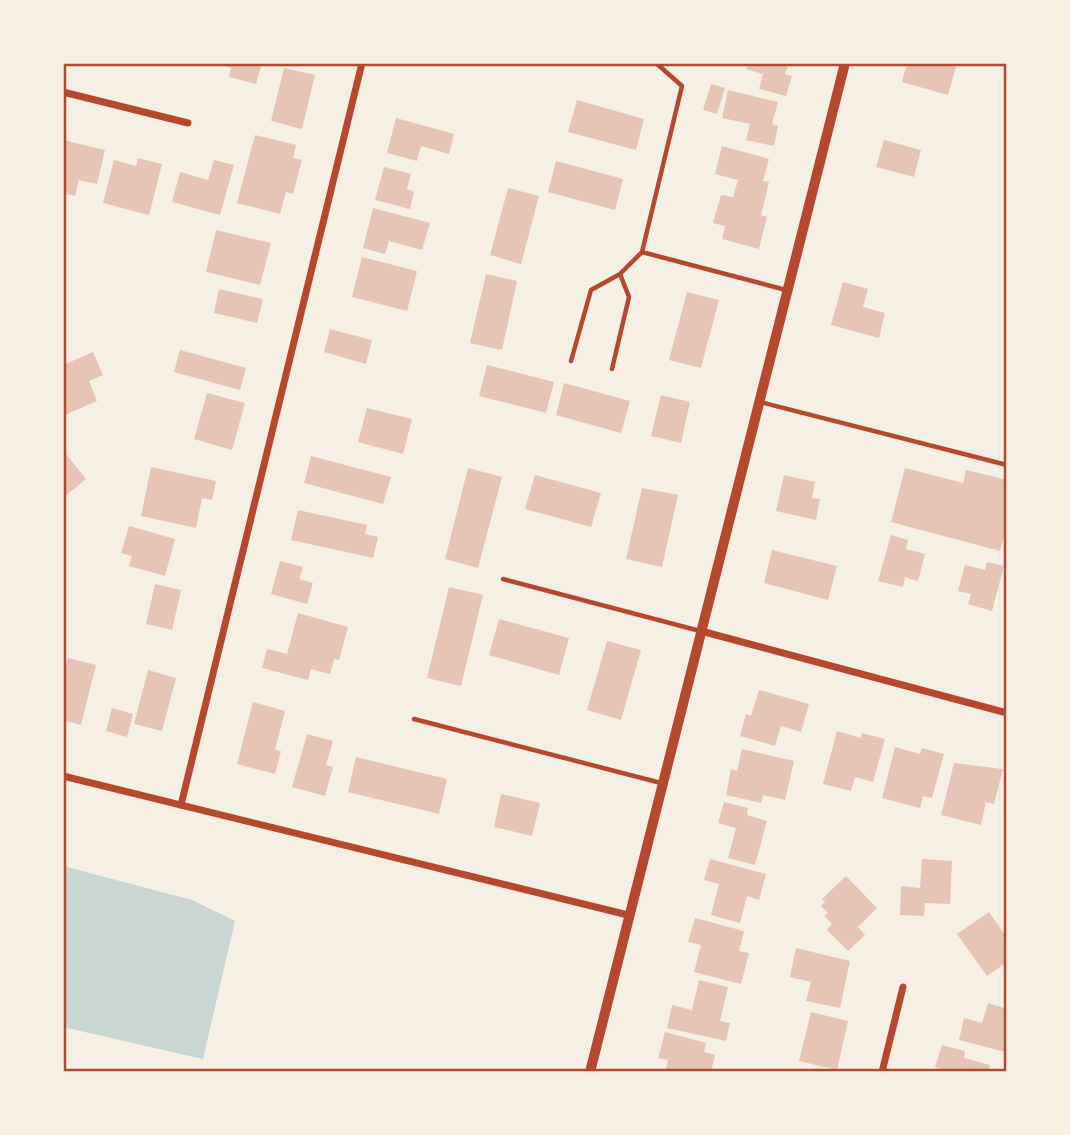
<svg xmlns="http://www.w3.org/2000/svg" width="1070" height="1135" viewBox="0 0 1070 1135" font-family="'Roboto Condensed',sans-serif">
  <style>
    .water { fill: #c9d6d2 }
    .building { fill: #e6c5b7 }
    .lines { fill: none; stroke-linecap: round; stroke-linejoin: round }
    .service { stroke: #b5482f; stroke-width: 4.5 }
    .minor { stroke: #b5482f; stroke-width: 7 }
    .tertiary { stroke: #b5482f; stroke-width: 10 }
    .neatline { fill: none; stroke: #b5482f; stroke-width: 2.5 }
  </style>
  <rect width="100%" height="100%" fill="#f6efe4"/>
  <polygon class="water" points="63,866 192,900 235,921 203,1059 63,1027"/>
  <g class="building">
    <polygon points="262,63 256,84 229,77 231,68 217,64"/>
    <polygon points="748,63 789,63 785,74 792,76 786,96 759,89 763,74 746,69"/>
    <polygon points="907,63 957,63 948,95 902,82"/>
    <polygon points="284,68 315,75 302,129 271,121"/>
    <polygon points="711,84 725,88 717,114 703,110"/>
    <polygon points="728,90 778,102 772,124 778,126 774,146 746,140 750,124 722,118"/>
    <polygon points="577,100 644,119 636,150 568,132"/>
    <polygon points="396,118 454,134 449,154 421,146 417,161 387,153"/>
    <polygon points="255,135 296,145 293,158 302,160 293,194 286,192 280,214 237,203"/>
    <polygon points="63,140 105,150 97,184 79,180 75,196 63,193"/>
    <polygon points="884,140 921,150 914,177 876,167"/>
    <polygon points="722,146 769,159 763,181 769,182 761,215 767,217 759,249 722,239 725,226 713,223 721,195 733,197 738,180 715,174"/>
    <polygon points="138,158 162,164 149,215 103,203 114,160 136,166"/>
    <polygon points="214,160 234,165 220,215 172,202 180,172 208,180"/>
    <polygon points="556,161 623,179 615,210 548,192"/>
    <polygon points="384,167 411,174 407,189 414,192 410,209 375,200"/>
    <polygon points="508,188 539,196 521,264 490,255"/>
    <polygon points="373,208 430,223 422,250 389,241 385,254 363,248"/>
    <polygon points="216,230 271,243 260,285 206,272"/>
    <polygon points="362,257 417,271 407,311 352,297"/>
    <polygon points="486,274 517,281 502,350 470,343"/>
    <polygon points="843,282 868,289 863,307 885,313 879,338 831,325"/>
    <polygon points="219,289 263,299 257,323 214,313"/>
    <polygon points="687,292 719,300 701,368 669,360"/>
    <polygon points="330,329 372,340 366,364 324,352"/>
    <polygon points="180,350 246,368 240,390 174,372"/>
    <polygon points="93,352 103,375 89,381 97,401 65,415 63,365"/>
    <polygon points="487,365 554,382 546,413 479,396"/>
    <polygon points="564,383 630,401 621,433 556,415"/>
    <polygon points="207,393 245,403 232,450 194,439"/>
    <polygon points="661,395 690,402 681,443 651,436"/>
    <polygon points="367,408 412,419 403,454 358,442"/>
    <polygon points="63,450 86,479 63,498"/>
    <polygon points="311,456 391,477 383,504 304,483"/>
    <polygon points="151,467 216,481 212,500 202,498 196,528 141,516"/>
    <polygon points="468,468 502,477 478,568 445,559"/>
    <polygon points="905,468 963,483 966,470 1007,480 1007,526 1000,551 891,522"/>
    <polygon points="535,475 601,493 591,527 525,509"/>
    <polygon points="784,475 815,482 812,498 820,499 816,520 776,511"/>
    <polygon points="642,488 678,495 662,567 626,559"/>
    <polygon points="298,510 367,525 365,534 378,537 373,558 291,540"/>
    <polygon points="129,526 175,539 165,576 129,566 132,556 121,553"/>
    <polygon points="891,535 908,540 906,549 925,554 918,581 905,577 903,587 878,581"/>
    <polygon points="772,550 837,566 828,600 764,583"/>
    <polygon points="280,561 303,567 299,579 313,583 307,604 271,594"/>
    <polygon points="987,562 1004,566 992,611 968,604 971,594 958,591 965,565 985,570"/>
    <polygon points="155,584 181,590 172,630 146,624"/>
    <polygon points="449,587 483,595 461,686 427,678"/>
    <polygon points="298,613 348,627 339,660 334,659 330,674 311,669 308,680 262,668 267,649 287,654"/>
    <polygon points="499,619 569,638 559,675 489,655"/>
    <polygon points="607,641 641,650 621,720 587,710"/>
    <polygon points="68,658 96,665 81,725 63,720 63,678"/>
    <polygon points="148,670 176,678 162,731 134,724"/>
    <polygon points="759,690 809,704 801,732 781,726 775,746 740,736 746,714 751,716"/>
    <polygon points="253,702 285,711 275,750 281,751 275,774 237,764"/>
    <polygon points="112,708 133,714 127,737 106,731"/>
    <polygon points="837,731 861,738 862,733 885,739 873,782 855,777 851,791 823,784"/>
    <polygon points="307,734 333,741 326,765 333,767 325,796 292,787"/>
    <polygon points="895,747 920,754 922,748 944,754 932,798 923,796 920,808 882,798"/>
    <polygon points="742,749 794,761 785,800 763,795 761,803 726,795 731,769 737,771"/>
    <polygon points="356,757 447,779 439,814 348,792"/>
    <polygon points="954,763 1003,769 994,804 986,802 981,825 941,815"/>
    <polygon points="501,794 540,803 532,836 494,827"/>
    <polygon points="724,802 748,808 747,815 767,821 755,865 728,858 736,828 718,823"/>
    <polygon points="710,859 766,874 759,900 747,896 740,923 711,915 719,884 704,880"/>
    <polygon points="922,859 952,861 950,904 925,903 924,916 900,915 901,886 920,888"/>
    <polygon points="846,876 877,908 858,927 865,935 848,951 827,930 832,924 824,916 828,913 821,906 825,902 822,899"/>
    <polygon points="989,912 1007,938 1007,962 987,976 957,934"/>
    <polygon points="695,918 744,931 739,951 749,953 741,984 694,972 701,945 688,942"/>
    <polygon points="796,948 850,961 840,1008 806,1001 811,982 790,977"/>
    <polygon points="699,980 728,987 720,1021 730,1023 726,1041 667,1028 672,1005 692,1010"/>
    <polygon points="988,1003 1007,1009 1005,1052 959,1040 964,1018 982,1023"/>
    <polygon points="811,1012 848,1021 837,1070 799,1061"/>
    <polygon points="665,1032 706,1043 704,1052 715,1055 711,1072 665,1072 668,1060 658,1058"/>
    <polygon points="942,1045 965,1051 964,1058 990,1065 988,1072 953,1072 935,1067"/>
  </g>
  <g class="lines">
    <g class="service">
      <polyline points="656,63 682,86 642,252 786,290"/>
      <polyline points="571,361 591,290 620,274 642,252"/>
      <polyline points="612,369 629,297 620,274"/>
      <polyline points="760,402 1007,465"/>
      <polyline points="503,579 700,631"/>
      <polyline points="414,719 661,783"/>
    </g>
    <g class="minor">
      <polyline points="63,92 188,123"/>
      <polyline points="701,631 1007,713"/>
      <polyline points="63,776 628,915"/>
      <polyline points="181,805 362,63"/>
      <polyline points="882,1072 903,987"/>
    </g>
    <polyline class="tertiary" points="590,1072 845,63"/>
  </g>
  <rect width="1070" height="1135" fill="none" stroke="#f6efe4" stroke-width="130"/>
  <rect x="65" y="65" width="940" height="1005" class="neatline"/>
</svg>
